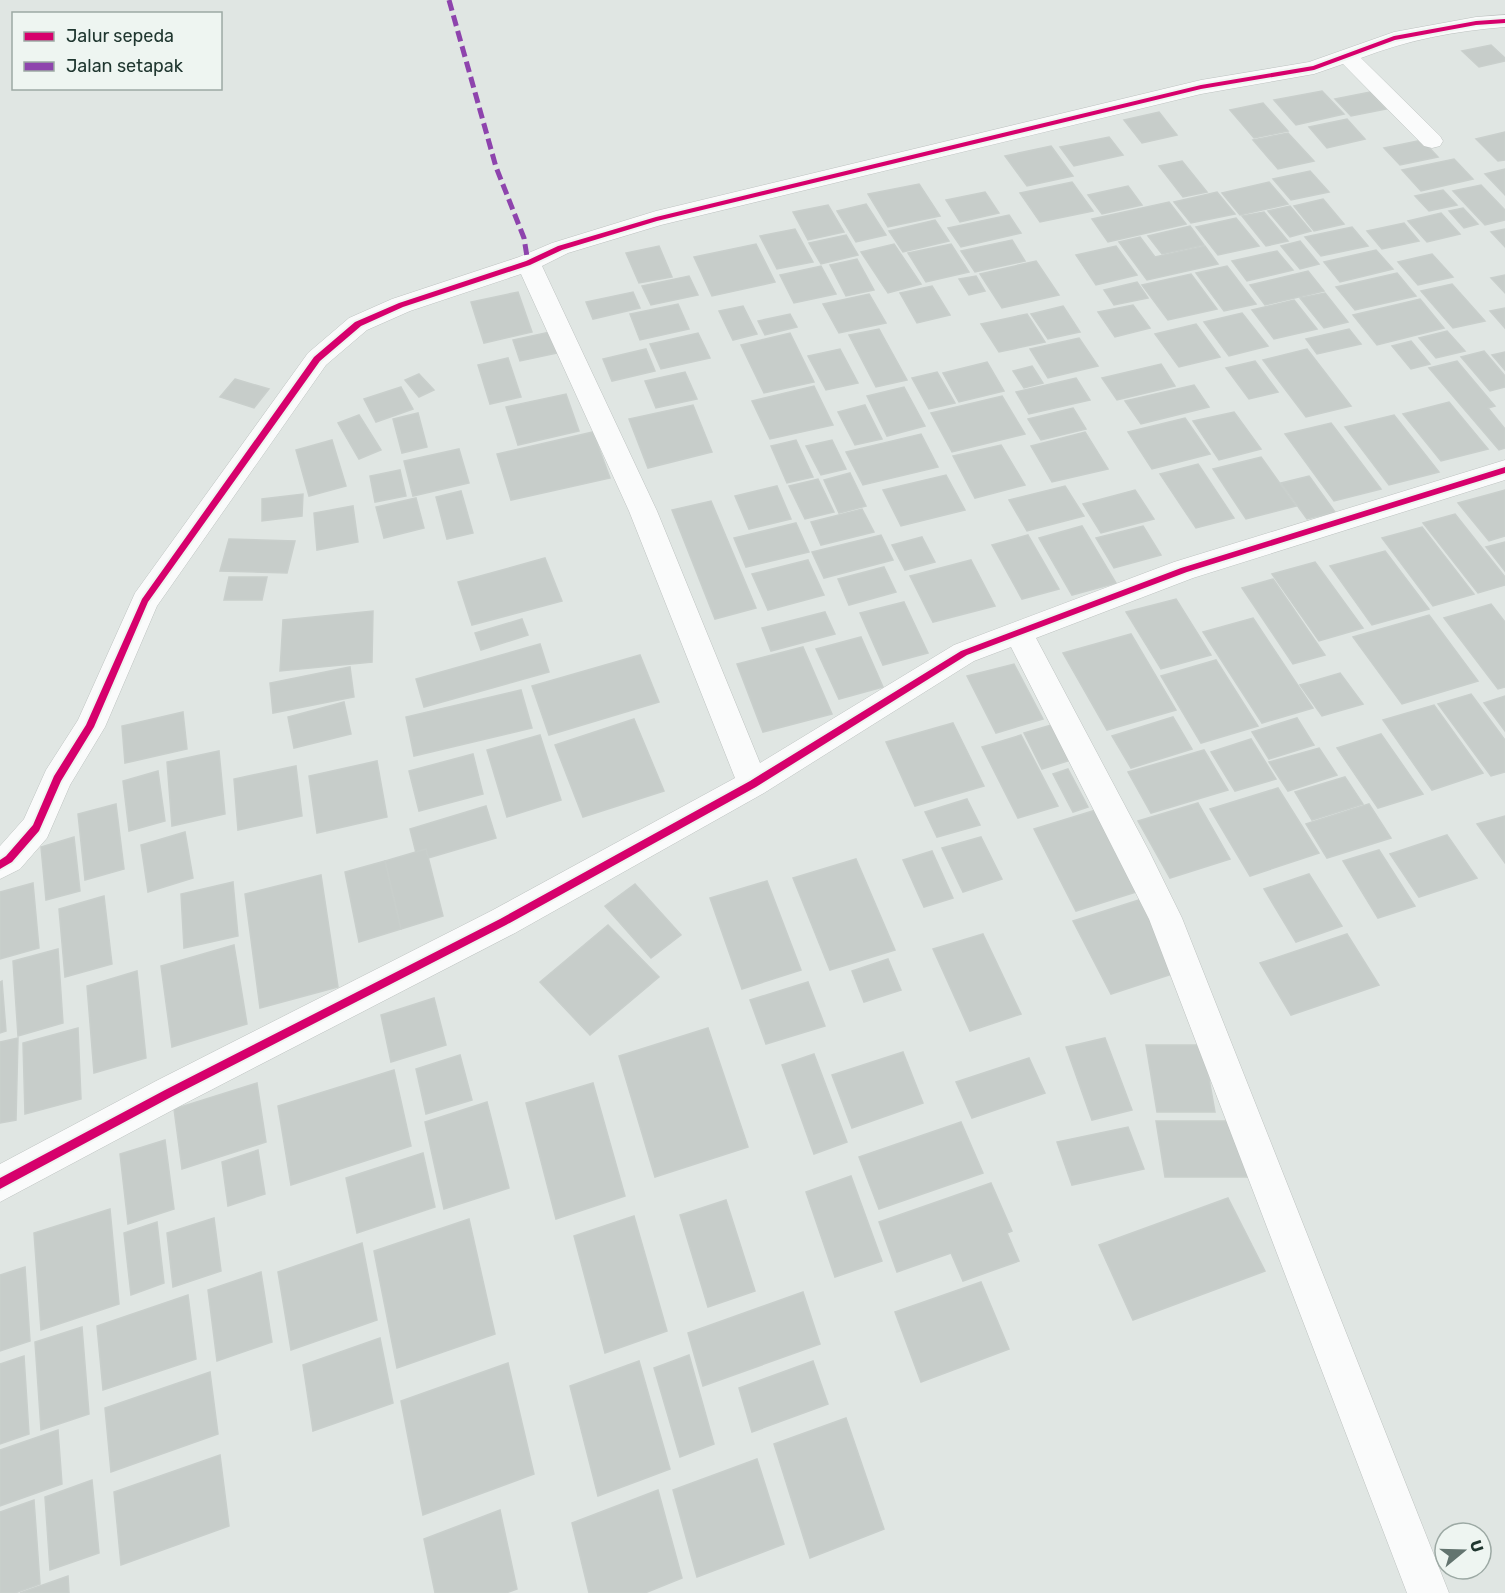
<svg xmlns="http://www.w3.org/2000/svg" width="1505" height="1593" viewBox="0 0 1505 1593" font-family="Rubik,sans-serif">
  <style>
    .building { fill: #c7cdca; stroke: #c9cfcc; stroke-width: 1.5 }
    .lines { fill: none; stroke-linecap: round; stroke-linejoin: round }
    .street-casing { stroke: #bdc2c0; stroke-width: 1 }
    .street { fill: #fafbfb; fill-rule: evenodd }
    .quiet { stroke: #8e44ad; stroke-width: 5; stroke-dasharray: 11 5; stroke-linecap: butt }
    .cycleway-casing { stroke: #eef5f1; stroke-width: 4 }
    .cycleway { fill: #d6006c; fill-rule: evenodd }
  </style>
  <rect width="100%" height="100%" fill="#e0e6e3"/>
  <g class="building">
    <polygon points="1491,45 1505,58 1505,61 1479,67 1462,51"/>
    <polygon points="1322,91 1344,114 1296,125 1274,100"/>
    <polygon points="1370,92 1386,109 1351,116 1335,99"/>
    <polygon points="1263,103 1288,131 1254,138 1230,110"/>
    <polygon points="1159,112 1177,135 1142,143 1124,120"/>
    <polygon points="1347,119 1365,139 1327,148 1309,127"/>
    <polygon points="1505,132 1505,160 1498,161 1476,139"/>
    <polygon points="1288,133 1314,161 1278,169 1253,140"/>
    <polygon points="1109,137 1123,155 1074,166 1060,147"/>
    <polygon points="1422,140 1438,157 1400,165 1384,148"/>
    <polygon points="1051,146 1073,176 1027,186 1005,156"/>
    <polygon points="1454,159 1473,179 1421,191 1402,170"/>
    <polygon points="1182,161 1207,192 1183,197 1159,166"/>
    <polygon points="1505,169 1505,195 1485,174"/>
    <polygon points="1310,171 1329,192 1291,200 1273,179"/>
    <polygon points="1072,182 1093,211 1040,222 1020,193"/>
    <polygon points="1269,182 1288,204 1240,215 1222,193"/>
    <polygon points="919,184 940,216 888,227 868,194"/>
    <polygon points="1481,185 1505,210 1505,220 1485,225 1453,191"/>
    <polygon points="1128,186 1142,205 1102,214 1088,195"/>
    <polygon points="1443,190 1457,205 1429,211 1415,196"/>
    <polygon points="985,192 999,213 960,222 946,200"/>
    <polygon points="1217,192 1235,214 1191,223 1174,202"/>
    <polygon points="1323,199 1344,224 1314,231 1294,206"/>
    <polygon points="1169,202 1186,224 1108,242 1092,219"/>
    <polygon points="866,204 886,235 856,242 837,211"/>
    <polygon points="828,205 844,232 808,240 793,212"/>
    <polygon points="1290,206 1311,231 1290,237 1268,211"/>
    <polygon points="1463,208 1478,224 1464,228 1449,211"/>
    <polygon points="1264,212 1288,241 1266,246 1242,216"/>
    <polygon points="1441,213 1460,234 1427,242 1408,221"/>
    <polygon points="1009,215 1021,233 961,247 948,228"/>
    <polygon points="1236,218 1259,246 1218,255 1196,227"/>
    <polygon points="935,220 949,241 903,252 889,231"/>
    <polygon points="1404,223 1419,241 1382,249 1367,231"/>
    <polygon points="1190,226 1204,245 1162,254 1148,236"/>
    <polygon points="1352,227 1368,246 1321,256 1305,237"/>
    <polygon points="795,229 813,262 777,269 760,236"/>
    <polygon points="1505,229 1505,247 1491,232"/>
    <polygon points="846,235 858,255 821,264 809,243"/>
    <polygon points="1140,237 1155,257 1205,246 1218,264 1147,280 1119,242"/>
    <polygon points="1012,240 1025,261 975,272 961,251"/>
    <polygon points="1300,241 1319,264 1300,269 1281,246"/>
    <polygon points="756,244 775,282 712,296 694,257"/>
    <polygon points="894,244 921,284 888,293 861,252"/>
    <polygon points="951,244 969,272 926,282 908,253"/>
    <polygon points="659,246 672,277 639,283 626,253"/>
    <polygon points="1116,246 1137,275 1096,285 1076,255"/>
    <polygon points="1376,250 1393,269 1340,282 1324,262"/>
    <polygon points="1277,251 1293,270 1247,281 1232,261"/>
    <polygon points="1432,254 1453,277 1418,285 1398,262"/>
    <polygon points="857,259 874,290 846,296 830,265"/>
    <polygon points="1036,261 1059,295 1002,308 980,274"/>
    <polygon points="821,266 836,294 794,303 780,275"/>
    <polygon points="1227,266 1256,304 1224,311 1196,273"/>
    <polygon points="1308,271 1324,291 1265,305 1250,285"/>
    <polygon points="1397,273 1416,296 1355,310 1336,287"/>
    <polygon points="1191,274 1217,309 1168,320 1142,285"/>
    <polygon points="1505,275 1505,293 1491,278"/>
    <polygon points="689,276 698,295 651,305 642,286"/>
    <polygon points="976,276 985,291 969,295 959,279"/>
    <polygon points="1137,282 1148,298 1114,305 1104,290"/>
    <polygon points="1452,284 1485,321 1453,328 1421,291"/>
    <polygon points="932,286 950,315 917,323 900,293"/>
    <polygon points="518,292 532,332 484,343 471,302"/>
    <polygon points="633,292 640,308 593,319 586,302"/>
    <polygon points="1325,293 1348,322 1324,328 1300,298"/>
    <polygon points="869,294 886,323 839,333 823,304"/>
    <polygon points="1420,299 1444,328 1377,345 1353,315"/>
    <polygon points="1294,300 1317,329 1274,339 1252,310"/>
    <polygon points="678,304 689,329 640,340 630,314"/>
    <polygon points="1133,305 1150,328 1115,337 1098,312"/>
    <polygon points="743,306 757,334 733,340 719,311"/>
    <polygon points="1063,306 1080,332 1048,339 1031,314"/>
    <polygon points="1505,308 1505,328 1490,311"/>
    <polygon points="1242,313 1268,346 1229,356 1204,322"/>
    <polygon points="790,314 797,327 765,335 758,321"/>
    <polygon points="1027,314 1045,342 999,352 981,324"/>
    <polygon points="1196,324 1220,357 1179,367 1155,334"/>
    <polygon points="879,329 907,380 876,387 849,335"/>
    <polygon points="1349,329 1361,344 1317,354 1306,339"/>
    <polygon points="554,331 562,352 520,361 513,340"/>
    <polygon points="1447,331 1465,351 1436,358 1419,338"/>
    <polygon points="698,333 710,358 661,369 650,344"/>
    <polygon points="790,333 814,382 764,393 741,345"/>
    <polygon points="1079,338 1098,366 1048,378 1030,349"/>
    <polygon points="1411,341 1430,364 1411,369 1392,346"/>
    <polygon points="646,349 655,371 612,381 603,359"/>
    <polygon points="840,349 858,383 826,390 808,356"/>
    <polygon points="1307,349 1351,406 1306,417 1263,360"/>
    <polygon points="1484,351 1505,376 1505,387 1490,391 1461,357"/>
    <polygon points="1505,352 1505,370 1492,355"/>
    <polygon points="508,358 521,397 490,404 478,365"/>
    <polygon points="1255,361 1278,392 1249,399 1226,368"/>
    <polygon points="1457,361 1495,406 1488,408 1505,429 1505,448 1499,450 1429,368"/>
    <polygon points="987,362 1004,391 959,402 943,373"/>
    <polygon points="1161,364 1175,386 1117,400 1102,378"/>
    <polygon points="1032,366 1043,383 1024,388 1013,371"/>
    <polygon points="685,372 697,399 656,408 645,381"/>
    <polygon points="937,372 955,403 929,409 912,378"/>
    <polygon points="419,374 434,390 419,397 405,380"/>
    <polygon points="1076,378 1090,400 1029,414 1016,392"/>
    <polygon points="235,379 269,389 254,408 220,397"/>
    <polygon points="1194,385 1209,407 1141,424 1125,401"/>
    <polygon points="814,386 833,425 770,439 752,401"/>
    <polygon points="401,387 413,409 376,422 364,399"/>
    <polygon points="904,387 925,426 887,436 867,396"/>
    <polygon points="566,394 579,431 518,445 506,407"/>
    <polygon points="1002,396 1025,434 952,452 931,413"/>
    <polygon points="1449,402 1488,449 1441,461 1403,414"/>
    <polygon points="693,405 712,452 648,468 629,419"/>
    <polygon points="865,405 882,439 855,445 838,412"/>
    <polygon points="1073,408 1086,429 1041,440 1028,419"/>
    <polygon points="1234,412 1261,449 1219,460 1193,421"/>
    <polygon points="418,413 427,447 402,453 393,419"/>
    <polygon points="359,415 381,450 359,459 338,423"/>
    <polygon points="1394,415 1439,472 1389,485 1345,427"/>
    <polygon points="1185,418 1210,454 1152,469 1128,432"/>
    <polygon points="1331,423 1381,489 1334,501 1285,434"/>
    <polygon points="593,432 610,478 511,500 497,454"/>
    <polygon points="1085,432 1108,469 1052,482 1031,446"/>
    <polygon points="921,434 938,467 863,485 846,452"/>
    <polygon points="332,440 346,486 309,496 296,450"/>
    <polygon points="796,440 813,477 787,483 771,446"/>
    <polygon points="832,440 846,469 821,475 806,446"/>
    <polygon points="1001,445 1025,485 975,498 953,456"/>
    <polygon points="459,449 469,483 413,496 404,461"/>
    <polygon points="1261,457 1296,506 1246,519 1213,469"/>
    <polygon points="1198,464 1234,518 1196,528 1160,474"/>
    <polygon points="400,470 406,496 375,502 370,476"/>
    <polygon points="850,473 866,506 839,513 824,480"/>
    <polygon points="946,475 965,510 901,526 883,490"/>
    <polygon points="1309,476 1335,512 1307,519 1281,483"/>
    <polygon points="818,479 834,512 805,519 789,486"/>
    <polygon points="777,486 791,519 749,529 735,496"/>
    <polygon points="1065,486 1084,516 1027,531 1009,500"/>
    <polygon points="1135,490 1154,519 1101,533 1083,504"/>
    <polygon points="1505,490 1505,536 1489,541 1458,503"/>
    <polygon points="461,491 473,533 447,539 436,497"/>
    <polygon points="303,494 302,516 262,521 262,499"/>
    <polygon points="416,498 424,528 384,538 376,507"/>
    <polygon points="711,501 756,608 715,619 672,510"/>
    <polygon points="353,506 358,542 317,550 314,513"/>
    <polygon points="862,509 874,532 821,545 811,522"/>
    <polygon points="1455,514 1505,577 1505,585 1478,593 1423,523"/>
    <polygon points="796,523 809,552 746,567 734,538"/>
    <polygon points="1082,526 1116,583 1072,595 1039,538"/>
    <polygon points="1143,526 1161,555 1114,568 1096,538"/>
    <polygon points="1422,527 1474,594 1433,606 1382,538"/>
    <polygon points="881,535 893,560 824,578 812,552"/>
    <polygon points="1028,535 1059,589 1022,599 992,545"/>
    <polygon points="922,537 935,562 905,570 892,545"/>
    <polygon points="229,539 295,541 287,573 220,571"/>
    <polygon points="1505,542 1505,571 1486,547"/>
    <polygon points="1385,551 1429,609 1372,625 1330,566"/>
    <polygon points="545,558 562,601 472,625 458,582"/>
    <polygon points="808,560 824,595 768,610 752,574"/>
    <polygon points="971,560 995,606 933,622 910,576"/>
    <polygon points="1315,562 1363,628 1319,641 1272,574"/>
    <polygon points="884,567 896,592 849,605 838,579"/>
    <polygon points="229,577 267,577 262,600 224,600"/>
    <polygon points="1273,579 1325,655 1293,664 1242,588"/>
    <polygon points="1176,599 1211,655 1161,669 1126,612"/>
    <polygon points="904,602 928,653 883,665 860,613"/>
    <polygon points="1491,604 1505,622 1505,687 1498,689 1444,618"/>
    <polygon points="373,611 372,662 280,671 283,620"/>
    <polygon points="825,612 835,634 771,651 762,628"/>
    <polygon points="1429,615 1478,681 1402,704 1353,637"/>
    <polygon points="1253,618 1313,708 1262,723 1203,632"/>
    <polygon points="522,619 528,635 481,650 475,633"/>
    <polygon points="1131,634 1176,710 1107,730 1063,653"/>
    <polygon points="861,637 883,687 839,699 816,649"/>
    <polygon points="540,644 549,672 424,707 416,679"/>
    <polygon points="803,647 832,714 763,732 737,664"/>
    <polygon points="640,655 659,702 549,735 532,686"/>
    <polygon points="1216,660 1258,726 1201,743 1161,676"/>
    <polygon points="1014,664 1043,719 996,733 967,676"/>
    <polygon points="350,667 354,697 273,713 270,683"/>
    <polygon points="1340,673 1363,704 1322,716 1300,685"/>
    <polygon points="521,690 532,728 414,756 406,717"/>
    <polygon points="1471,694 1505,740 1505,772 1491,776 1438,704"/>
    <polygon points="1505,696 1505,731 1484,703"/>
    <polygon points="344,702 351,734 294,748 288,717"/>
    <polygon points="1434,705 1483,773 1432,790 1383,720"/>
    <polygon points="183,712 187,749 125,763 122,726"/>
    <polygon points="1173,717 1192,749 1131,768 1112,736"/>
    <polygon points="1297,718 1314,745 1269,759 1252,732"/>
    <polygon points="634,719 664,791 583,817 555,745"/>
    <polygon points="953,723 984,786 915,806 886,742"/>
    <polygon points="1055,724 1074,759 1042,769 1024,733"/>
    <polygon points="1381,734 1423,794 1378,808 1337,748"/>
    <polygon points="540,735 561,800 507,817 487,750"/>
    <polygon points="1021,735 1058,806 1018,818 982,747"/>
    <polygon points="1251,739 1276,779 1235,791 1211,752"/>
    <polygon points="1319,748 1337,775 1288,791 1269,762"/>
    <polygon points="1204,750 1228,790 1151,813 1128,772"/>
    <polygon points="219,751 225,814 172,826 167,762"/>
    <polygon points="473,754 483,794 419,811 409,771"/>
    <polygon points="377,761 387,817 317,833 309,776"/>
    <polygon points="296,766 302,816 238,830 234,779"/>
    <polygon points="1068,769 1088,807 1073,812 1053,774"/>
    <polygon points="158,771 165,821 129,831 123,781"/>
    <polygon points="1345,777 1363,804 1312,820 1295,792"/>
    <polygon points="1278,788 1319,853 1250,876 1210,809"/>
    <polygon points="967,799 980,825 937,837 925,812"/>
    <polygon points="1198,803 1230,859 1170,878 1138,821"/>
    <polygon points="116,804 124,869 85,880 78,814"/>
    <polygon points="1369,804 1391,838 1327,858 1306,824"/>
    <polygon points="486,806 496,838 418,861 410,829"/>
    <polygon points="1096,810 1139,891 1076,911 1034,829"/>
    <polygon points="1505,816 1505,863 1477,824"/>
    <polygon points="185,832 193,878 148,892 141,845"/>
    <polygon points="1447,835 1477,878 1419,897 1390,854"/>
    <polygon points="74,837 80,891 46,900 41,847"/>
    <polygon points="981,837 1002,879 963,892 942,848"/>
    <polygon points="426,849 443,916 401,929 385,861"/>
    <polygon points="1379,850 1415,906 1378,918 1343,861"/>
    <polygon points="932,851 953,898 924,907 903,860"/>
    <polygon points="856,859 895,950 830,970 793,878"/>
    <polygon points="385,861 401,929 359,942 345,872"/>
    <polygon points="1309,874 1342,926 1296,942 1264,889"/>
    <polygon points="321,875 338,987 260,1008 245,894"/>
    <polygon points="767,881 801,970 742,989 710,898"/>
    <polygon points="233,882 238,936 184,948 181,894"/>
    <polygon points="33,883 39,948 0,959 0,892"/>
    <polygon points="635,884 681,935 651,958 605,906"/>
    <polygon points="104,896 112,964 65,977 59,909"/>
    <polygon points="1139,900 1178,972 1111,994 1073,921"/>
    <polygon points="608,925 659,977 590,1035 540,982"/>
    <polygon points="983,934 1021,1014 970,1031 933,949"/>
    <polygon points="1347,934 1379,985 1291,1015 1260,963"/>
    <polygon points="234,945 247,1024 172,1047 161,966"/>
    <polygon points="58,949 63,1023 18,1036 13,961"/>
    <polygon points="888,959 901,990 864,1002 852,971"/>
    <polygon points="137,971 146,1058 94,1073 87,986"/>
    <polygon points="2,981 6,1031 0,1033 0,982"/>
    <polygon points="808,982 825,1026 766,1044 750,1000"/>
    <polygon points="434,998 446,1045 391,1062 381,1015"/>
    <polygon points="78,1028 81,1099 25,1114 23,1043"/>
    <polygon points="708,1028 748,1147 655,1177 619,1056"/>
    <polygon points="18,1038 16,1120 0,1123 0,1042"/>
    <polygon points="1105,1038 1132,1110 1092,1120 1066,1047"/>
    <polygon points="1146,1045 1203,1045 1215,1112 1157,1112"/>
    <polygon points="903,1052 923,1103 852,1128 832,1075"/>
    <polygon points="814,1054 847,1142 814,1154 782,1065"/>
    <polygon points="460,1055 472,1100 426,1114 416,1069"/>
    <polygon points="1029,1058 1045,1093 972,1118 956,1082"/>
    <polygon points="394,1070 411,1146 291,1185 278,1106"/>
    <polygon points="257,1083 266,1142 182,1169 174,1109"/>
    <polygon points="593,1083 625,1196 556,1219 526,1103"/>
    <polygon points="487,1102 509,1188 444,1209 425,1122"/>
    <polygon points="1156,1121 1240,1121 1251,1177 1165,1177"/>
    <polygon points="961,1122 983,1173 879,1209 859,1157"/>
    <polygon points="1128,1127 1144,1169 1072,1185 1057,1142"/>
    <polygon points="165,1140 174,1209 128,1224 120,1154"/>
    <polygon points="258,1150 265,1194 228,1206 222,1162"/>
    <polygon points="423,1153 435,1207 357,1233 346,1178"/>
    <polygon points="851,1176 882,1261 835,1277 806,1192"/>
    <polygon points="991,1183 1012,1231 1007,1233 1019,1261 963,1281 951,1253 897,1272 879,1222"/>
    <polygon points="1228,1198 1265,1271 1133,1320 1099,1245"/>
    <polygon points="726,1200 755,1291 708,1307 680,1215"/>
    <polygon points="110,1209 119,1304 41,1330 34,1233"/>
    <polygon points="634,1216 667,1331 605,1353 574,1236"/>
    <polygon points="214,1218 221,1271 173,1287 167,1233"/>
    <polygon points="469,1219 495,1334 397,1368 374,1251"/>
    <polygon points="157,1222 164,1283 131,1295 124,1233"/>
    <polygon points="362,1243 377,1320 291,1350 278,1272"/>
    <polygon points="25,1267 30,1341 0,1351 0,1275"/>
    <polygon points="261,1272 272,1342 217,1361 208,1290"/>
    <polygon points="981,1282 1009,1349 921,1382 895,1312"/>
    <polygon points="803,1292 820,1344 703,1386 688,1333"/>
    <polygon points="188,1295 196,1359 103,1390 97,1326"/>
    <polygon points="82,1327 89,1414 41,1430 35,1342"/>
    <polygon points="380,1338 393,1403 313,1431 303,1365"/>
    <polygon points="689,1355 714,1444 680,1457 654,1368"/>
    <polygon points="24,1356 29,1434 0,1444 0,1364"/>
    <polygon points="639,1361 670,1469 598,1496 570,1386"/>
    <polygon points="813,1361 828,1404 752,1432 739,1388"/>
    <polygon points="508,1363 534,1474 423,1515 401,1401"/>
    <polygon points="210,1372 218,1434 111,1472 105,1408"/>
    <polygon points="846,1418 884,1529 810,1558 774,1444"/>
    <polygon points="58,1430 62,1484 0,1506 0,1450"/>
    <polygon points="220,1455 229,1526 121,1565 114,1492"/>
    <polygon points="757,1459 784,1544 697,1577 673,1490"/>
    <polygon points="92,1480 99,1553 50,1570 45,1497"/>
    <polygon points="658,1490 682,1578 645,1593 589,1593 572,1523"/>
    <polygon points="34,1500 40,1584 15,1593 0,1593 0,1512"/>
    <polygon points="500,1510 517,1589 506,1593 435,1593 424,1539"/>
    <polygon points="68,1576 69,1593 20,1593"/>
  </g>
  <g class="lines">
    <defs>
      <path id="street" d="M1505 15V27C1455 31 1407 40 1361 58L1440 136 1443 141 1440 146 1432 148 1424 146 1343 64 1314 74 1201 94 661 225 568 253 542 266 657 511 760 763 954 645 1174 562 1505 460V480L1193 578 1036 638 1149 851 1182 918 1449 1593H1407L1149 919 1011 647 974 661 764 793 515 933 182 1105 0 1202V1164L156 1081 491 911 735 778 629 511 521 274 410 311 367 330 326 365 157 606 105 727 70 785 47 838 20 869 0 879V846L24 819 46 770 78 720 135 593 308 353 349 318 392 299 519 257 552 243 656 211 1201 80 1309 62 1394 32 1476 17Z"/>
    </defs>
    <use href="#street" class="street-casing"/>
    <use href="#street" class="street"/>
    <polyline class="quiet" points="449,0 496,167 524,238 528,263"/>
    <defs>
      <g id="cycleway">
        <polygon points="1505,19 1505,23 1476,25 1395,40 1314,70 1201,89 657,221 562,250 530,265 403,307 361,326 320,361 148,602 94,727 61,781 39,831 12,862 0,869 0,860 6,856 33,825 54,776 86,725 142,599 314,357 355,322 399,303 526,261 558,246 656,217 1201,85 1313,66 1394,36 1476,21"/>
        <polygon points="1505,467 1505,473 1187,572 967,655 756,787 506,925 173,1096 0,1189 0,1178 165,1090 500,919 750,781 961,651 1181,568"/>
      </g>
    </defs>
    <use href="#cycleway" class="cycleway-casing"/>
    <use href="#cycleway" class="cycleway"/>
  </g>
  <rect x="12" y="12" width="210" height="78" fill="#eef5f1" stroke="#9ca9a4" stroke-width="1.5"/>
  <rect x="24" y="32" width="30" height="9" fill="#d6006c" stroke="#9ca9a4" stroke-width="1.5"/>
  <text x="66" y="42" font-size="18" fill="#203730">Jalur sepeda</text>
  <rect x="24" y="62" width="30" height="9" fill="#8e44ad" stroke="#9ca9a4" stroke-width="1.5"/>
  <text x="66" y="72" font-size="18" fill="#203730">Jalan setapak</text>
  <g transform="translate(1463 1551) rotate(71)"><circle r="28" fill="#eef5f1" stroke="#9ca9a4" stroke-width="1.5"/>
  <path d="M0-4.5L10 22L0 15L-10 22Z" fill="#63746f"/>
  <text y="-9" font-size="16" font-weight="bold" text-anchor="middle" fill="#203730">U</text>
  </g>
</svg>
